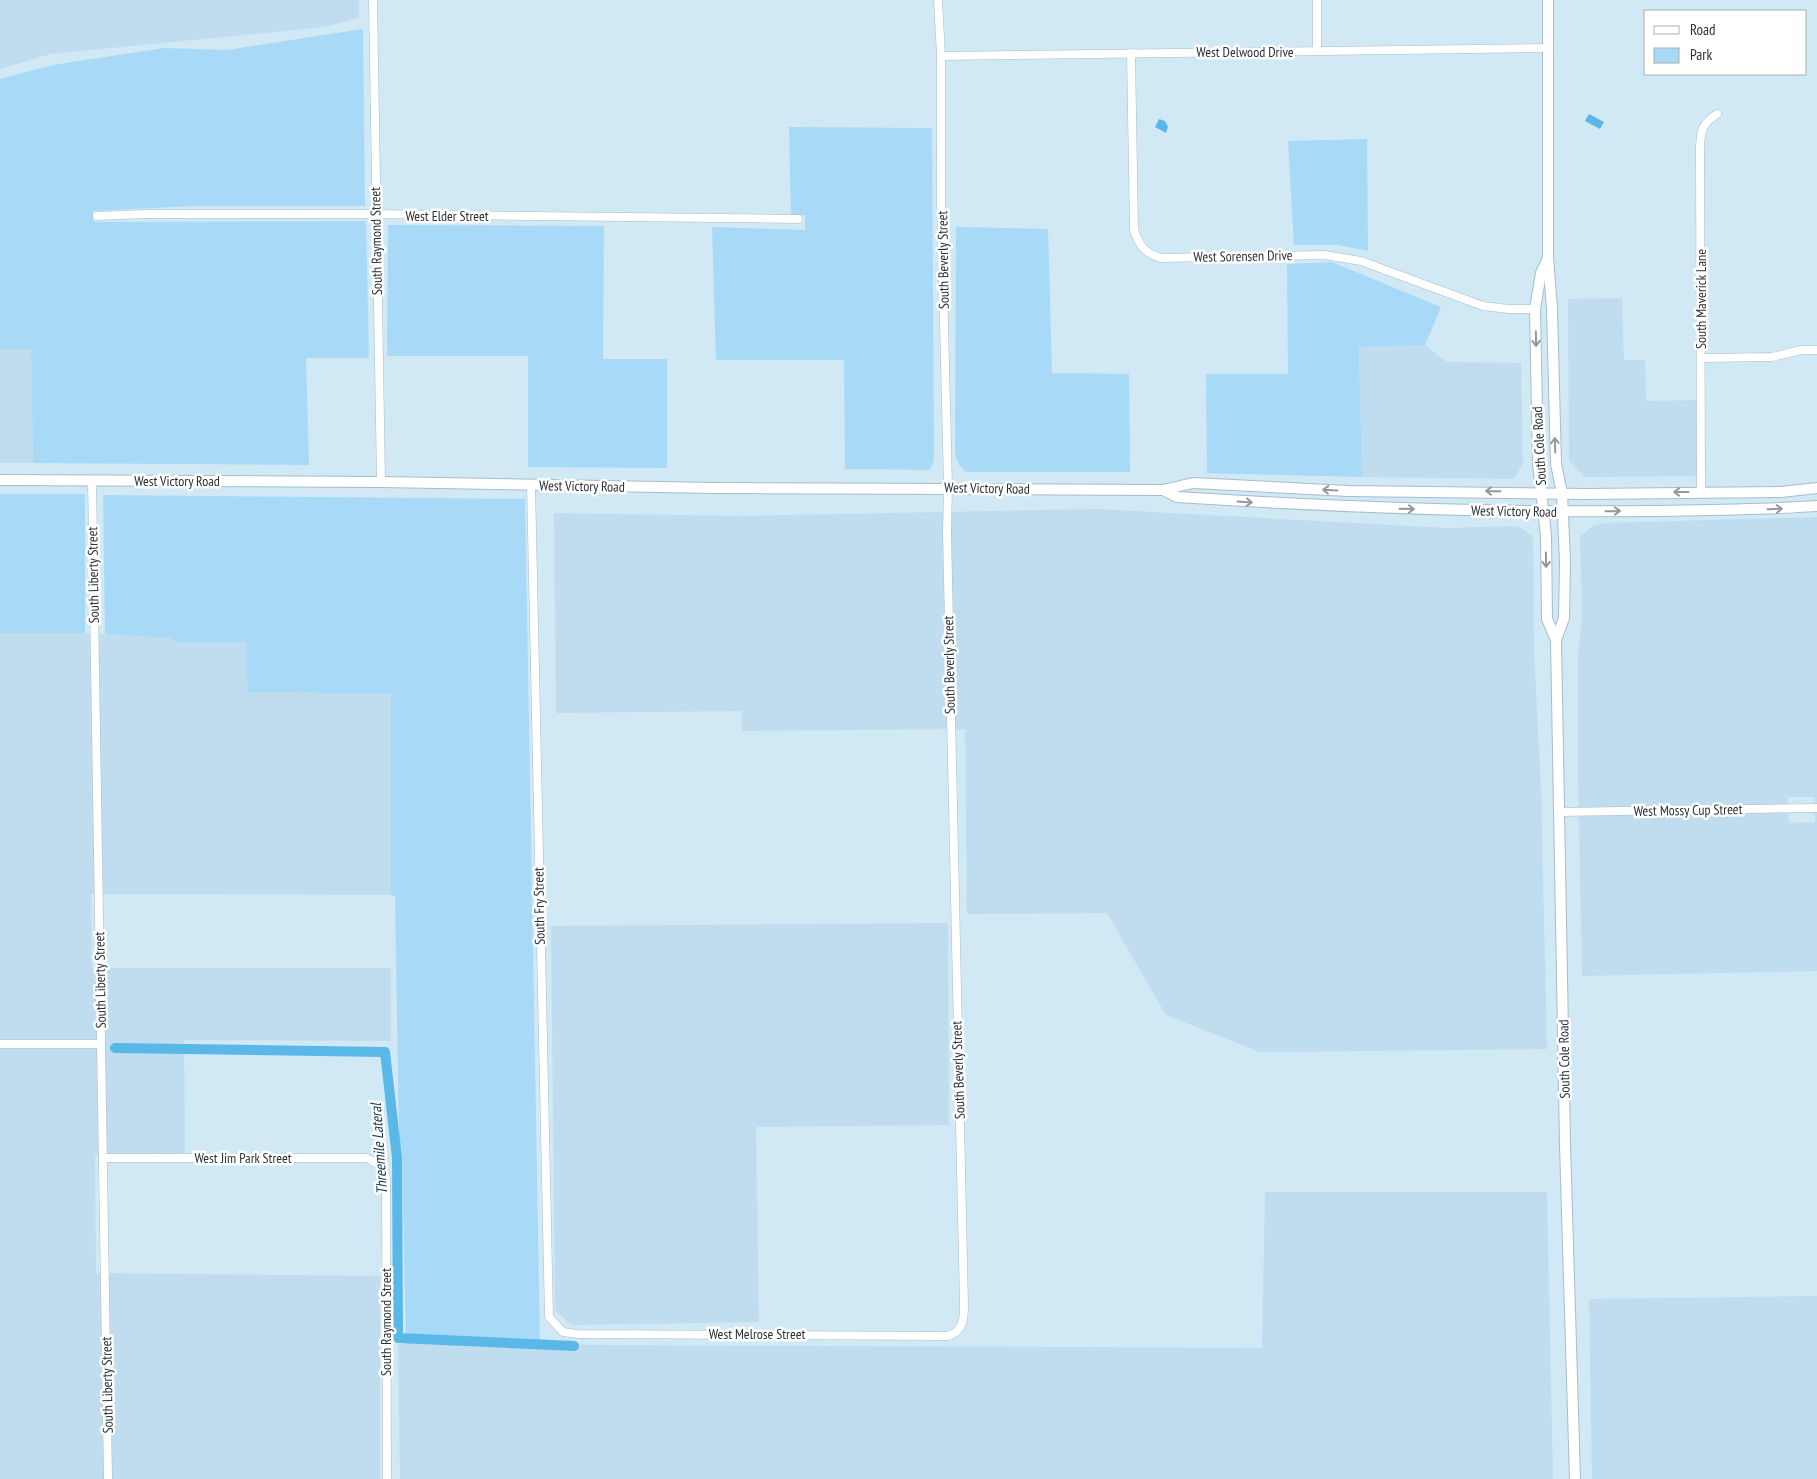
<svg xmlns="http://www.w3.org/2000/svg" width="1817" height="1479" viewBox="0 0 1817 1479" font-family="'PT Sans Narrow',sans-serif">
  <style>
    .built { fill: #bfddee; fill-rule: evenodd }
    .green { fill: #a8daf8 }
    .water { fill: #5ab8e9 }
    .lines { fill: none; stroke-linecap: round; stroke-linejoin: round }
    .canal { stroke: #5ab8e9; stroke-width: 10 }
    .minor-casing { stroke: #a7bdca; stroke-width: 9 }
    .secondary-casing { stroke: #a7bdca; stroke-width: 12 }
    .minor { stroke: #fff; stroke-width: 8 }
    .secondary { stroke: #fff; stroke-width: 10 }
    .oneway { stroke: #94989b }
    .labels { text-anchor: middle; stroke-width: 5; stroke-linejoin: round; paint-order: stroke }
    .street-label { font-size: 14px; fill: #2a3237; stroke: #fff }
    .water-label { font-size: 15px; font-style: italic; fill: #0e384c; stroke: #fff }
  </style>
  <rect width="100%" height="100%" fill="#d1e8f5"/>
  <g class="built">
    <polygon points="0,0 359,0 359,18 324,27 50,54 0,69"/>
    <polygon points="1622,298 1624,360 1645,360 1646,401 1704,400 1706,476 1585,477 1569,461 1568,299"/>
    <polygon points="1425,345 1447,362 1521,363 1523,464 1513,479 1362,477 1359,347"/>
    <polygon points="31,348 33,463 0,463 0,349"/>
    <polygon points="1097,509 1447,528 1517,526 1533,536 1534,651 1541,789 1547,1049 1260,1052 1166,1015 1107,913 967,914 965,729 742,731 741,711 556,713 554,513 739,516"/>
    <path d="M1817 517V971L1582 976 1578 776V655L1582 619 1580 536 1594 525 1606 523ZM1788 797H1815V822L1789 823Z"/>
    <polygon points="0,633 85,633 169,638 177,642 246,642 249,692 391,694 391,895 91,894 92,968 391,968 391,1041 184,1040 185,1153 95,1155 96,1273 380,1276 380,1479 0,1479"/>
    <polygon points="948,923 949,1125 756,1127 759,1322 571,1325 555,1310 551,926"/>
    <polygon points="1265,1192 1547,1192 1553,1479 400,1479 398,1344 1262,1348"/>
    <polygon points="1817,1296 1817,1479 1592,1479 1589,1299"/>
  </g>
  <g class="green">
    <polygon points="363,29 365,206 194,206 93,211 94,222 366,221 369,358 306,358 309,465 33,463 31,349 0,349 0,79 53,65 164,48 227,50"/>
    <polygon points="789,127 932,128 934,460 930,470 845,469 844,360 716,360 712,227 805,230 805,215 791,215"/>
    <polygon points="1367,139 1368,251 1337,245 1294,245 1288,141"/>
    <polygon points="388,225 604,226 603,359 667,359 667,468 528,467 528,356 387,356"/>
    <polygon points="956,227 1048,229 1052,373 1129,374 1130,472 966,472 959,465 955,454"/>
    <polygon points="1332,262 1441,307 1425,345 1359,347 1362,477 1207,473 1206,374 1288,374 1287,264"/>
    <rect x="0" y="494" width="85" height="139"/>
    <polygon points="103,495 525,499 540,1344 406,1344 402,1153 399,1140 395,896 391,895 391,694 248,692 246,642 177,642 169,638 105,634"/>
  </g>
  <g class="water">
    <polygon points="1589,114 1604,122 1600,129 1585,121"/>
    <polygon points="1159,119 1165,121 1168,127 1166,133 1155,127"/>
  </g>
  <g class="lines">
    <polyline class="canal" points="115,1048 385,1052 397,1158 398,1338 574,1346"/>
    <defs>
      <g id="minor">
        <polyline points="373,0 381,482"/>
        <polyline points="1317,0 1317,51"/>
        <path d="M1131 53 1134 230C1140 246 1144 253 1161 258L1325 255 1361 261 1483 306 1509 309H1535"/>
        <polyline points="941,56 1548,48"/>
        <polyline points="97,216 145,214 364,214 798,219"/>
        <polyline points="1701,358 1772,357 1801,350 1817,350"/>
        <polyline points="92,480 108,1479"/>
        <path d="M531 485 549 1317 563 1332 578 1334 947 1336C963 1332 964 1320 964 1305L947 533 948 487 941 200V56L938 0"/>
        <path d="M1701 492 1700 147C1701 129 1702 124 1717 114"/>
        <polyline points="1559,812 1817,808"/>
        <polyline points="0,1044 101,1044"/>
        <polyline points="103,1158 367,1158 381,1166 386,1178 387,1479"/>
      </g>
      <g id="secondary">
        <polyline points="1548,0 1548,257 1552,309 1556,464 1562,493 1565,562 1564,618 1556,640 1565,1145 1575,1479"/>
        <polyline points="1548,258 1541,273 1535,309 1538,464 1546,535 1547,619 1556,640"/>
        <polyline points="0,480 381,482 714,488 1163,490 1193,483 1348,491 1586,494 1781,492 1817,488"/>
        <path d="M1163 490 1177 497C1335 507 1493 513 1650 511 1706 510 1762 510 1817 506"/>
      </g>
    </defs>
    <use href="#minor" class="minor-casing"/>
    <use href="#secondary" class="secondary-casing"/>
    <use href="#minor" class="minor"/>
    <use href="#secondary" class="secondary"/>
  </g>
  <defs><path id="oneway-shaft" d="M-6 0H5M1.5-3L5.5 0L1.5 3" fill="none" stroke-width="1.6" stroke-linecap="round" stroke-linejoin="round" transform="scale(1.25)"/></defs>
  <g class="oneway">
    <use href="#oneway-shaft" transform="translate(1536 339) rotate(89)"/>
    <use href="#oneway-shaft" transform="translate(1555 445) rotate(-92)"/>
    <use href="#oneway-shaft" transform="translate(1330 490) rotate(-177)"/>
    <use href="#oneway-shaft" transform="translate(1493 491) rotate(-179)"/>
    <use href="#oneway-shaft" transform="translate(1681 492) rotate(180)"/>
    <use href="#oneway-shaft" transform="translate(1245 502) rotate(4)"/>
    <use href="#oneway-shaft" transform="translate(1407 509) rotate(1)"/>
    <use href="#oneway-shaft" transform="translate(1775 509) rotate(-2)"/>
    <use href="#oneway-shaft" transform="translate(1613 511) rotate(-1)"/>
    <use href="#oneway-shaft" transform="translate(1546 560) rotate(89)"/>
  </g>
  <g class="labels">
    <g class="street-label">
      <text x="1245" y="57">West Delwood Drive</text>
      <text x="447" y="221">West Elder Street</text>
      <text transform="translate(376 241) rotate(-91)" y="5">South Raymond Street</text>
      <text transform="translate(1243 256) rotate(-1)" y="5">West Sorensen Drive</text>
      <text transform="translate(943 260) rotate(-91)" y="5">South Beverly Street</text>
      <text transform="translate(1701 299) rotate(-90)" y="5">South Maverick Lane</text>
      <text transform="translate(1539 446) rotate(-93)" y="5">South Cole Road</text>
      <text x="177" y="486">West Victory Road</text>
      <text transform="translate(582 486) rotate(1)" y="5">West Victory Road</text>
      <text transform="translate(987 488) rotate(1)" y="5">West Victory Road</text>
      <text transform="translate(1514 511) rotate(1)" y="5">West Victory Road</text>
      <text transform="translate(93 575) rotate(-91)" y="5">South Liberty Street</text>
      <text transform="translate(949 665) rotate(-91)" y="5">South Beverly Street</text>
      <text transform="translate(1688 810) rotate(-1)" y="5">West Mossy Cup Street</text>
      <text transform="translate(539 906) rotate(-91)" y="5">South Fry Street</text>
      <text transform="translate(100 980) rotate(-91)" y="5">South Liberty Street</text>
      <text transform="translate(1564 1059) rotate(-91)" y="5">South Cole Road</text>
      <text transform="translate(958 1070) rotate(-92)" y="5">South Beverly Street</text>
      <text x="243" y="1163">West Jim Park Street</text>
      <text transform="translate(386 1322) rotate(-90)" y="5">South Raymond Street</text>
      <text x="757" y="1339">West Melrose Street</text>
      <text transform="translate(107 1385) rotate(-91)" y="5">South Liberty Street</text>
    </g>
    <g class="water-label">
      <text transform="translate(379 1149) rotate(-94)" y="5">Threemile Lateral</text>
    </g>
  </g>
  <rect x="1644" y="10" width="162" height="65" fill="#ffffff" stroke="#aaadaf"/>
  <rect x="1654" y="26" width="25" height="8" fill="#ffffff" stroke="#aaadaf"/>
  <text x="1690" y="35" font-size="15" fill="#2a3237">Road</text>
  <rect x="1654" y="48" width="25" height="15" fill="#a8daf8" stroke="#aaadaf"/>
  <text x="1690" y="60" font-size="15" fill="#2a3237">Park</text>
</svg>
